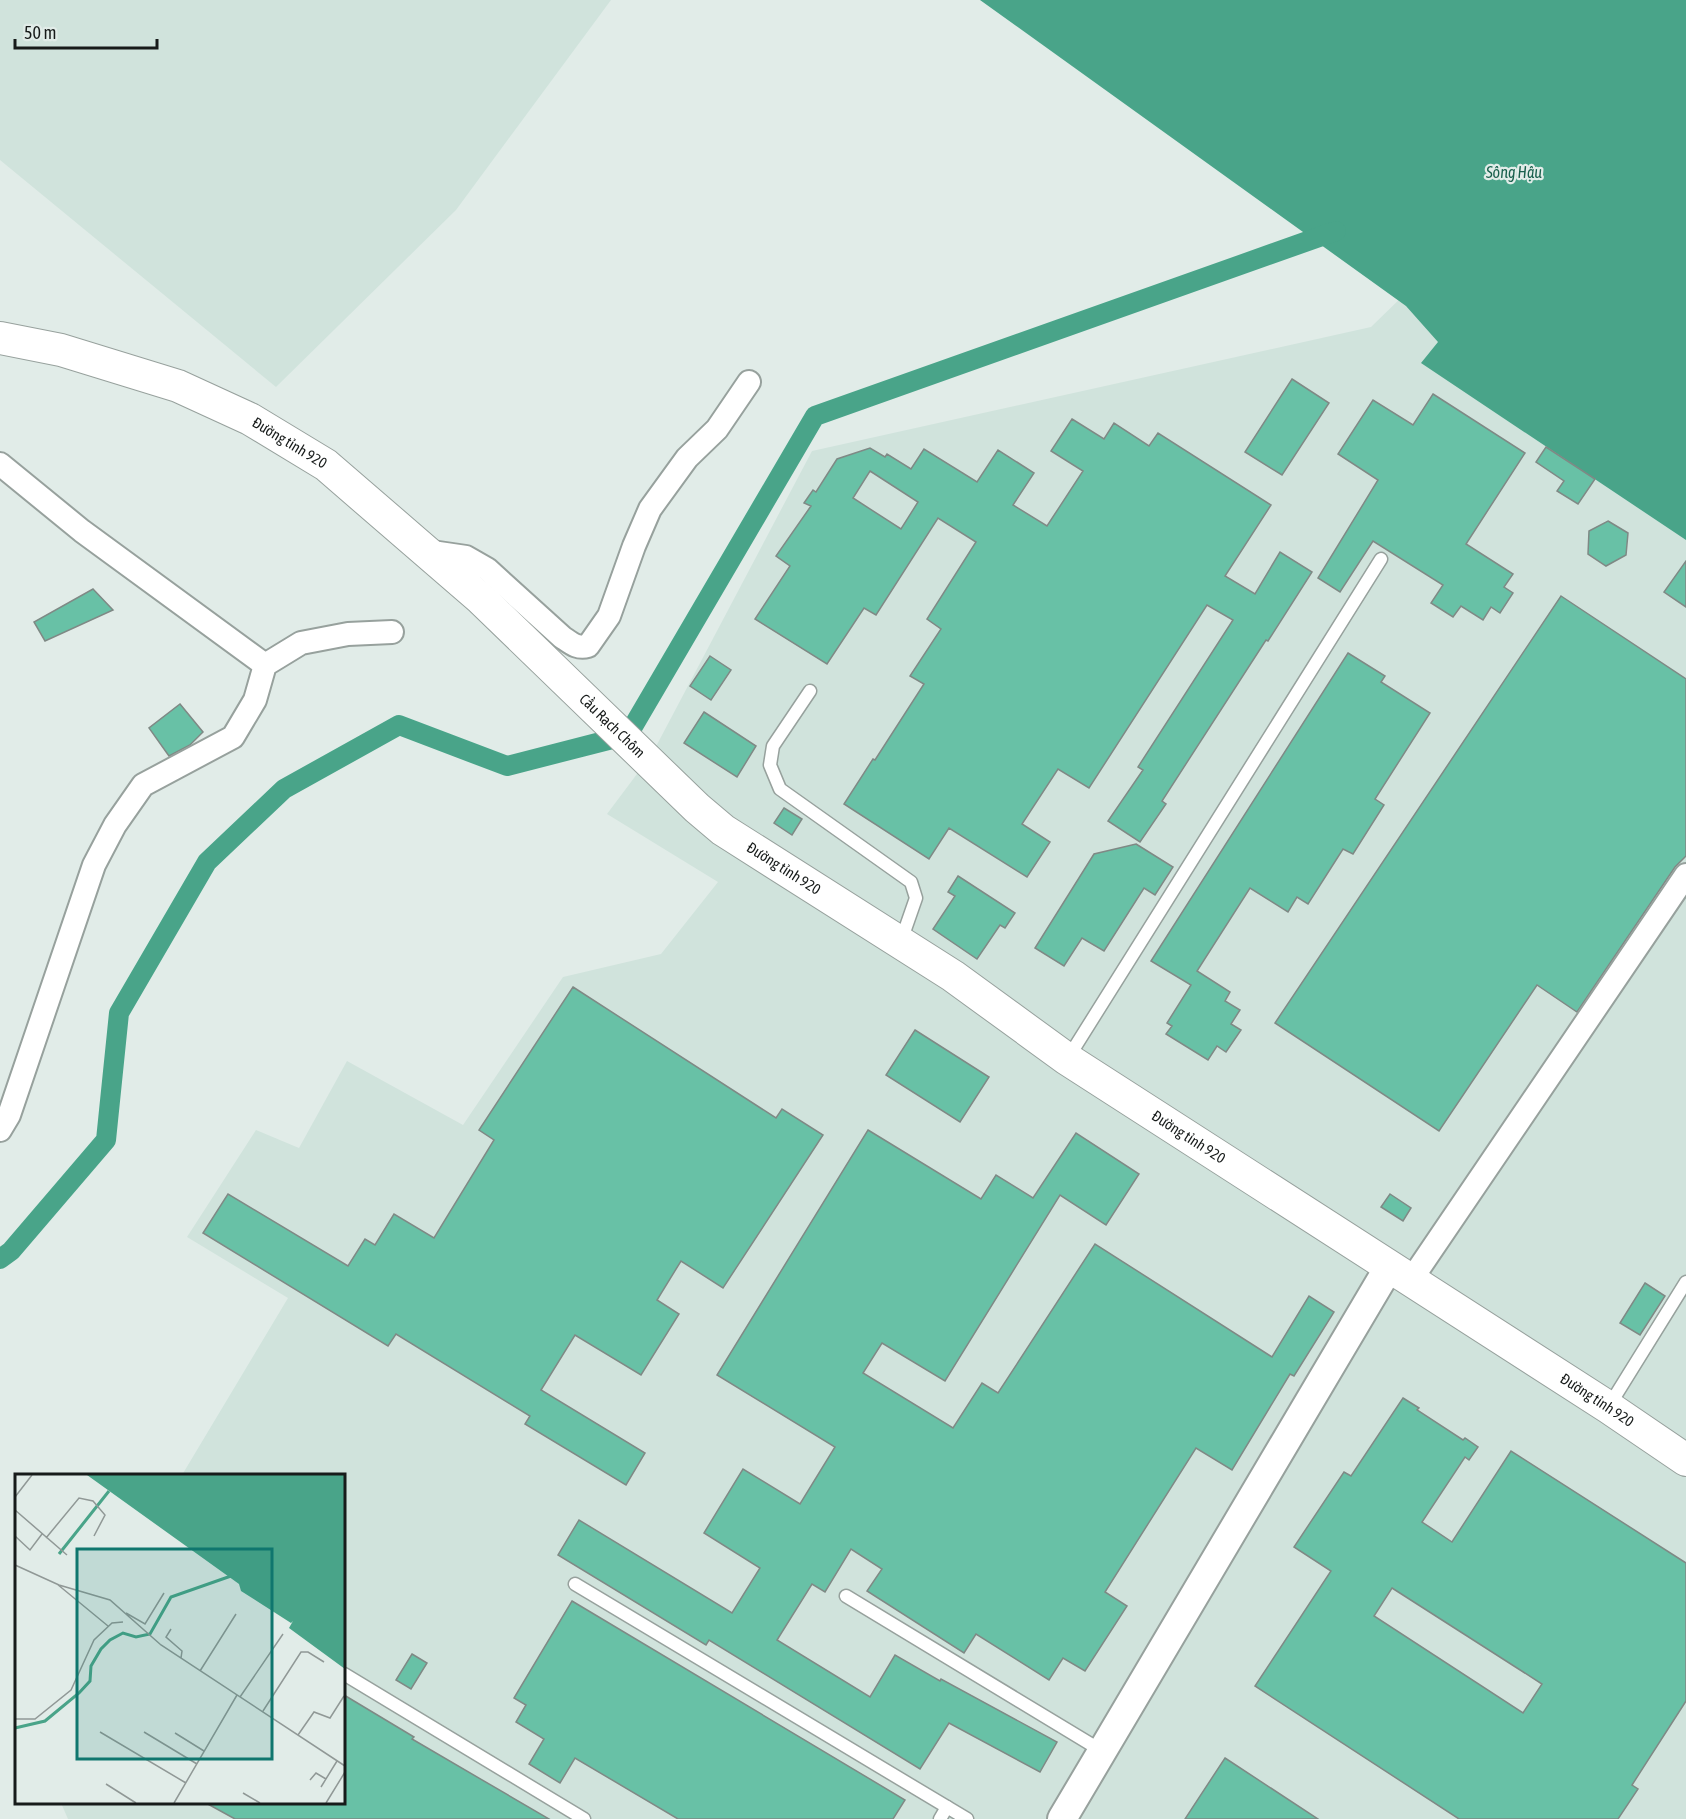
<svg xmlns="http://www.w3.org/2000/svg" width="1686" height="1819" viewBox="0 0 1686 1819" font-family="'Asap Condensed',sans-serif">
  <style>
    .built { fill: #d0e3dc }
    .water { fill: #49a489 }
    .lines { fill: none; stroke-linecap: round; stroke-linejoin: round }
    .canal { stroke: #49a489; stroke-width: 20 }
    .building { fill: #68c1a6; stroke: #7f8985; stroke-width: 1.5; fill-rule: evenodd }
    .service-casing { stroke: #97a19d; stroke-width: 15 }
    .minor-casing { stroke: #97a19d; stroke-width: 26 }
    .tertiary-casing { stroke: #97a19d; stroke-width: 32 }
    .secondary-casing { stroke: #97a19d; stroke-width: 34 }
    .service { stroke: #fff; stroke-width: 12 }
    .minor { stroke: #fff; stroke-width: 22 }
    .tertiary { stroke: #fff; stroke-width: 28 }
    .secondary { stroke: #fff; stroke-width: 32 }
    .labels { text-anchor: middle; stroke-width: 4.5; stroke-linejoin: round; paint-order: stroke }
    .street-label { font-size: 15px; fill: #171b1a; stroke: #e1ece8 }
    .water-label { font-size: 16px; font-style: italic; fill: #19604d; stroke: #e1ece8 }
    .inset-river { fill: none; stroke: #49a489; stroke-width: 3 }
    .inset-road { fill: none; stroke: #909896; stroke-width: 1.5 }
    .view { fill: #0f766e; fill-opacity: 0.15; stroke: #0f766e; stroke-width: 3 }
    .inset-edge { fill: none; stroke: #171b1a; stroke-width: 3 }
  </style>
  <rect width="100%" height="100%" fill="#e1ece8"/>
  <g class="built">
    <polygon points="0,0 611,0 456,210 276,387 0,160"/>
    <polygon points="1409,290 1686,476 1686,1819 68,1819 61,1803 344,1802 344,1476 182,1475 288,1298 187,1237 256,1130 299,1148 347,1061 463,1125 563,977 661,954 718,882 607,814 652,754 812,451 1371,327"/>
  </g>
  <polygon class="water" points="980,0 1686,0 1686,540 1421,363 1438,342 1406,306"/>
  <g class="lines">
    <polyline class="canal" points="0,1259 11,1251 106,1140 119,1013 207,862 284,789 399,725 507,766 628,735 815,416 1336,231"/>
  </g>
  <g class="building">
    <polygon points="1292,379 1329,403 1282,475 1245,452"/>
    <polygon points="1433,394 1525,453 1466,544 1513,574 1504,587 1513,593 1500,613 1491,607 1483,620 1461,606 1453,617 1431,603 1443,585 1373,541 1340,592 1318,578 1378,480 1338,454 1373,400 1413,425"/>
    <path d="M1072 419 1104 439 1114 423 1149 446 1158 433 1271 505 1225 576 1255 594 1280 552 1312 572 1268 641 1266 640 1162 801 1166 804 1140 842 1108 821 1143 770 1138 767 1233 620 1207 605 1089 788 1058 769 1022 824 1050 842 1027 877 949 828 929 859 844 804 873 759 875 760 924 684 910 676 941 629 927 619 976 542 938 518 876 615 864 608 827 664 755 619 790 566 776 556 811 506 804 503 813 490 816 492 837 459 870 448 885 457 887 454 911 469 924 449 977 482 998 450 1034 473 1013 505 1047 526 1083 471 1051 451ZM870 471 918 502 901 529 853 498Z"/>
    <polygon points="1546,447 1595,479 1578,504 1557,491 1564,481 1536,462"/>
    <polygon points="1608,521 1628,533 1626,555 1606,566 1588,554 1589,531"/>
    <polygon points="1686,561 1686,607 1664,592"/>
    <polygon points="93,589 113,610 45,641 34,622"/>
    <polygon points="1561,596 1686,679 1686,856 1675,867 1577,1012 1537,985 1439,1131 1275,1023"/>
    <polygon points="1348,653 1385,676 1381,682 1430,713 1375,799 1384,805 1353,854 1343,849 1308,904 1297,897 1288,912 1250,888 1197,971 1230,992 1225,1001 1240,1010 1231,1024 1241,1030 1226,1052 1217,1046 1208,1060 1166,1034 1172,1026 1167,1023 1191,985 1151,961"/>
    <polygon points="710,656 731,670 711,700 690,686"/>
    <polygon points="180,704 203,732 190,745 169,756 149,728"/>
    <polygon points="704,712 756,746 737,777 684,743"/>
    <polygon points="784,808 802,819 792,835 774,823"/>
    <polygon points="1136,844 1173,867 1155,895 1144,888 1104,951 1082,938 1064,966 1035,948 1094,854"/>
    <polygon points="958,876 1015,913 1005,928 1000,925 977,959 933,929 955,896 948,892"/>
    <polygon points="573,987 776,1118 782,1109 823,1135 723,1288 681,1261 657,1300 679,1314 641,1375 575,1335 541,1390 645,1453 626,1485 525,1424 530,1416 396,1334 388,1346 203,1233 228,1194 348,1266 365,1239 375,1245 394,1214 434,1238 494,1140 479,1130"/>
    <polygon points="915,1030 989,1077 960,1122 886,1075"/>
    <polygon points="868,1130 981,1199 996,1175 1033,1198 1076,1133 1139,1174 1106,1225 1060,1195 945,1381 882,1343 863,1373 953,1428 982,1383 998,1393 1095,1244 1272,1357 1309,1296 1334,1312 1294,1376 1290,1374 1232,1470 1196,1448 1105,1592 1127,1606 1085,1671 1063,1658 1049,1680 976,1634 964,1653 867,1591 882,1569 851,1549 825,1592 812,1584 777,1640 870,1697 895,1655 940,1681 941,1679 1057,1742 1040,1772 949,1723 920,1769 709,1640 706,1645 558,1555 579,1520 732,1613 760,1568 704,1533 743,1469 800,1504 835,1447 717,1375"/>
    <polygon points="1390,1194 1411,1208 1403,1221 1381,1207"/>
    <polygon points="1645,1283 1665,1296 1640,1335 1620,1323"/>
    <path d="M1403 1398 1419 1408 1417 1410 1463 1440 1465 1438 1478 1447 1469 1460 1465 1457 1422 1522 1452 1542 1511 1451 1686 1563V1701L1632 1785 1638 1789 1618 1819H1459L1255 1686 1331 1571 1294 1547 1344 1472 1351 1476ZM1392 1588 1542 1684 1523 1713 1374 1616Z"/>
    <polygon points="572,1601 905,1800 893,1819 678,1819 575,1758 560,1783 529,1764 544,1739 516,1722 526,1705 514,1698"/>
    <polygon points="412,1654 427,1663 411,1689 396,1680"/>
    <polygon points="344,1695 414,1737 412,1739 549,1819 235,1819 206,1803 344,1803"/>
    <polygon points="1225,1758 1318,1819 1185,1819"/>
  </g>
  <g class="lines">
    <defs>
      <g id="service">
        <polyline points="810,691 773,746 770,765 780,789 911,882 916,898 901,941"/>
        <polyline points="1068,1058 1381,559"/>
        <polyline points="1609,1406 1686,1282"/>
        <polyline points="575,1584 967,1819"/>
        <polyline points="846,1596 1102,1751"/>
        <polyline points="344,1674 584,1819"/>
        <polyline points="940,1819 947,1807"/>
      </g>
      <g id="minor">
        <polyline points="0,464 82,531 265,665"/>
        <path d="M425 551 466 557 487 569 562 637C571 643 577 649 588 646L609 616 634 546 650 509 687 458 717 429 749 382"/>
        <polyline points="0,1130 9,1115 94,865 115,825 143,785 233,737 255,700 265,665 301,643 348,634 392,632"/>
        <polyline points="1411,1280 1686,875"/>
      </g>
      <polyline id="tertiary" points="1062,1819 1389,1267"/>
      <g id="secondary">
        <path id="s1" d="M0 338 61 350 178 386 250 419 326 465 481 599 697 808 723 830 953 976 1067 1059 1608 1407 1686 1460"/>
      </g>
    </defs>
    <use href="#service" class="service-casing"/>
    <use href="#minor" class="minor-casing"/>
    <use href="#tertiary" class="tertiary-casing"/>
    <use href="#secondary" class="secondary-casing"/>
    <use href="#service" class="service"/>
    <use href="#minor" class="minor"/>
    <use href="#tertiary" class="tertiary"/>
    <use href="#secondary" class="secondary"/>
  </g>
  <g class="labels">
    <g class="street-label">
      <text dy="5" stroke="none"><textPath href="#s1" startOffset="310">Đường tỉnh 920</textPath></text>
      <text dy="5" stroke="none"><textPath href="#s1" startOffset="740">Cầu Rạch Chôm</textPath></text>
      <text dy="5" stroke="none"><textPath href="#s1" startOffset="964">Đường tỉnh 920</textPath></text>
      <text dy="5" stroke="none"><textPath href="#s1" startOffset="1450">Đường tỉnh 920</textPath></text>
      <text dy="5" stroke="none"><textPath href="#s1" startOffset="1936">Đường tỉnh 920</textPath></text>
    </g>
    <g class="water-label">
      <text x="1514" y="178">Sông Hậu</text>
    </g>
  </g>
  <g transform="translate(15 1474)">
    <rect width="330" height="330" fill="#e1ece8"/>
    <path d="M72 1H330V195L274 154 278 147 276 149 226 117 224 110Z" fill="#49a489"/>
    <path class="inset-river" d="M44 80 94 17M0 254 30 247 64 219 75 207 76 192 86 175 95 166 108 159 121 163 135 160 156 123 216 102"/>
    <path class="inset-road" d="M0 23 17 1M0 36 52 81M0 62 15 76 27 60M31 64 64 24 78 27 90 41 79 62M0 91 44 111 95 126 146 171 330 292M42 110 93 152M111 139 130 150 149 119M156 155 151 163 167 177 166 184M185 197 221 140M225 223 268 160M248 237 286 178H293L309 188M0 245H20L56 216 79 166 97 149 108 148M85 258 171 309M129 258 182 290M160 259 189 277M283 261 299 238 315 244 329 222M295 306 301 299 311 305M91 310 121 329M306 313 322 287M228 319 245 329M159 329 222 221M311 329 330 298"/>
    <path class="view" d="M62 75H257V285H62Z"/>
    <rect width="330" height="330" class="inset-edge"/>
  </g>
  <path d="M15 39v9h142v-9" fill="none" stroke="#171b1a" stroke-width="3"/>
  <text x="24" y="39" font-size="18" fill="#171b1a" stroke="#e1ece8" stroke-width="4.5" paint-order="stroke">50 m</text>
</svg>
